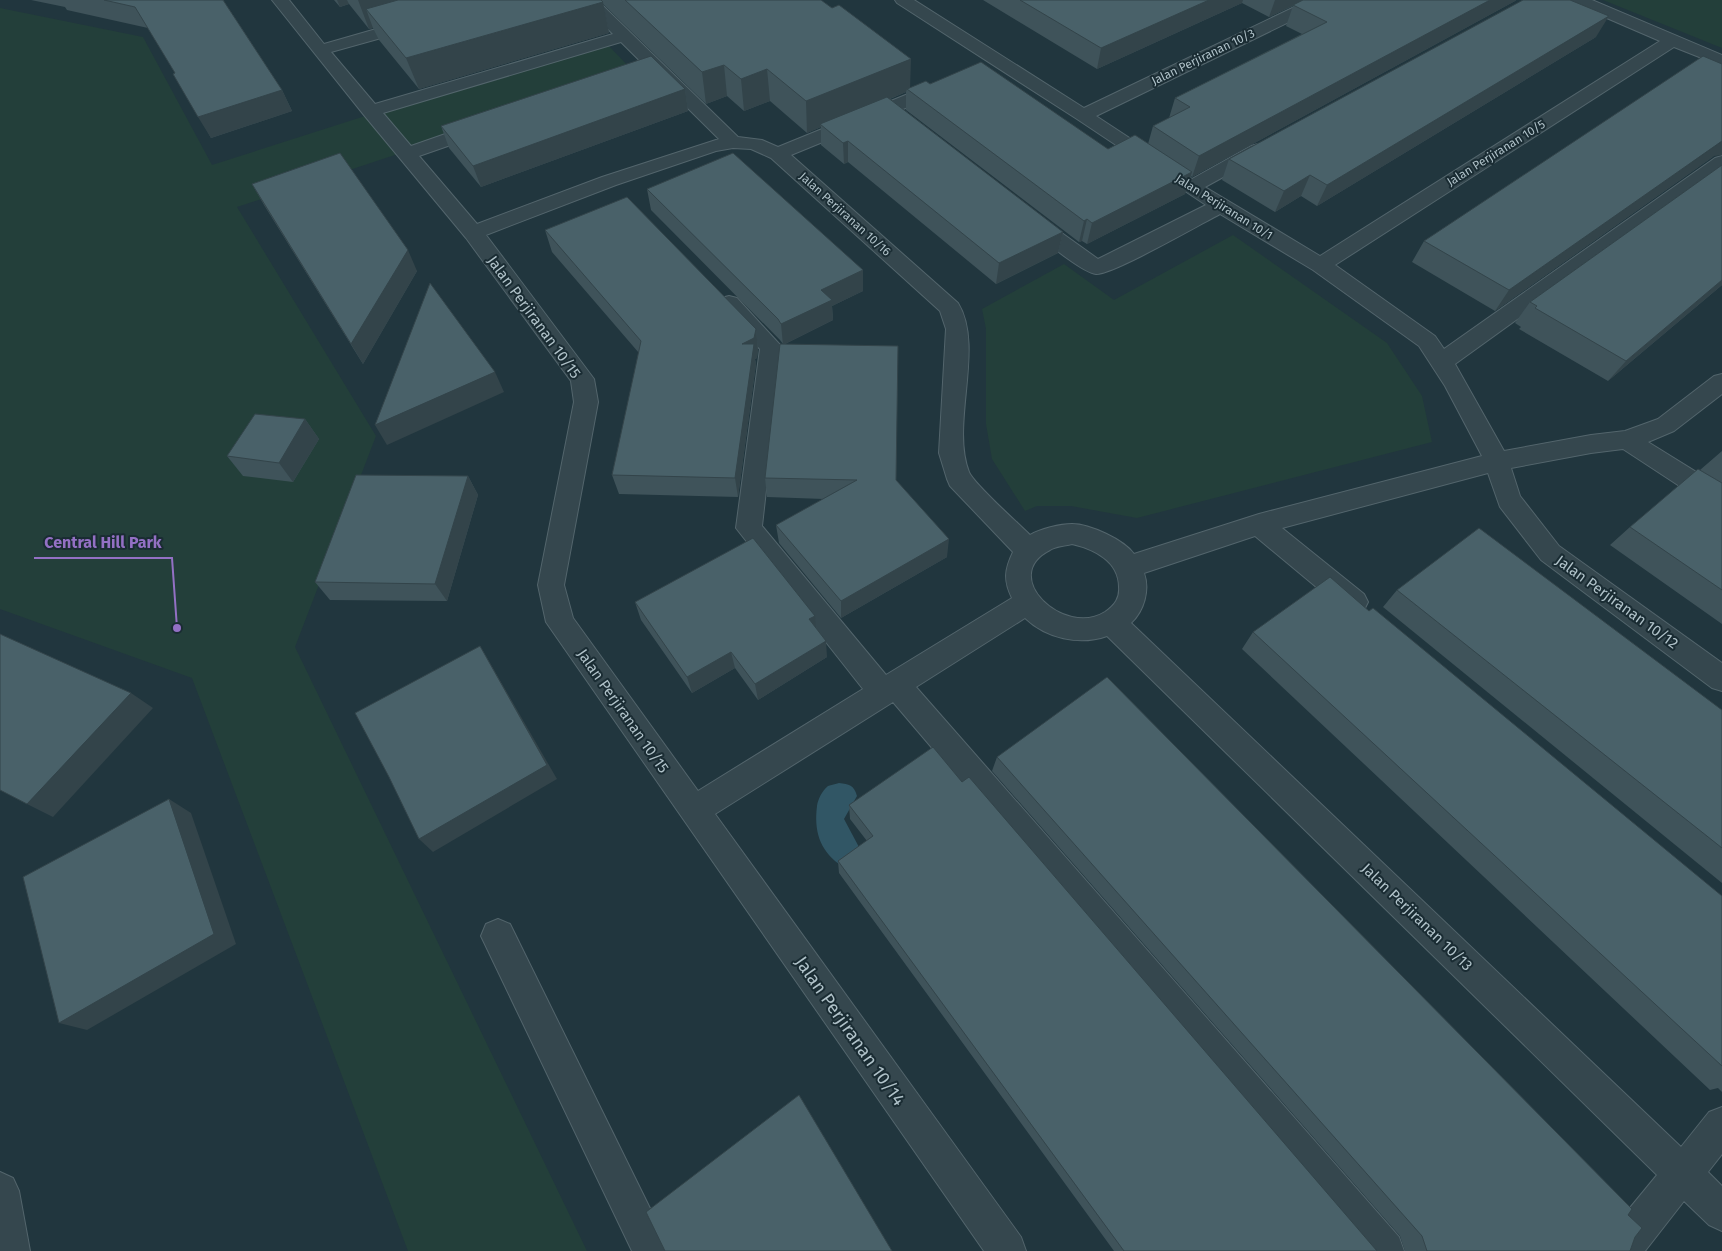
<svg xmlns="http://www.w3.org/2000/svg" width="1722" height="1251" viewBox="0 0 1722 1251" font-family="'Fira Sans',sans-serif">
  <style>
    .green { fill: #233f3a }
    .water { fill: #315665 }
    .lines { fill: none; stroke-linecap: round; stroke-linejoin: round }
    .minor-casing { stroke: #53656c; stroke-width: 2 }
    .minor { fill: #35474e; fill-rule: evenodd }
    .wall { fill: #3f535a }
    .shaded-wall { fill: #33444a }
    .building { fill: #496169; stroke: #33444a }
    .labels { text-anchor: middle; stroke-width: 4; stroke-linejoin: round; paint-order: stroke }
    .far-street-label { font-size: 12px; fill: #b0c2c9; stroke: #1a2c33 }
    .street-label { font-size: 15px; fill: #b0c2c9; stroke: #1a2c33 }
    .near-street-label { font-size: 18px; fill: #b0c2c9; stroke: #1a2c33 }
    .leader { fill: none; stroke: #9370c4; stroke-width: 2 }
    .callout-dot { fill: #9370c4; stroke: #1a2c33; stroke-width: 2 }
    .callout-label { font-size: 16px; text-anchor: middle; font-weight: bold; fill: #9370c4; stroke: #1a2c33; stroke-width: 4; stroke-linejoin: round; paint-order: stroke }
  </style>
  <rect width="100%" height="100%" fill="#21363e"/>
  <g class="green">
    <polygon points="1603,0 1722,0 1722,48"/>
    <polygon points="0,8 143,37 212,165 603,40 637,75 237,207 376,436 295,647 587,1251 408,1251 192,678 0,609"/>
    <polygon points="1233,235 1387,343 1422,396 1432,442 1137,518 1071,506 1037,506 1025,511 992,459 986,424 986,329 982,309 1064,264 1114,300"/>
  </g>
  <path class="water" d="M839 783C849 784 854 785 857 796L844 819 860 849 839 864C819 849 814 830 817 806 818 799 822 791 828 786 831 785 836 784 839 783Z"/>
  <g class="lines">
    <defs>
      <g id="minor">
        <path d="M272 0H289L324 44 411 19 417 20 419 24 417 28 331 52 375 104 613 34 580 0H597L738 137 762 140 778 147 935 83 941 82 947 83 950 87 947 91 791 155 958 303C985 347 950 424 969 472 974 484 1019 524 1030 535 1040 529 1060 524 1072 524 1090 524 1124 540 1134 554L1259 514 1482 456 1445 386 1419 346 1313 270 1220 214C1199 225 1112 275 1096 274 1080 272 1038 235 1024 224L1021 220 1024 216 1031 214 1038 216 1098 259 1206 205 1077 119 897 3 895 0H914L1084 108 1309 0H1330L1328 3 1096 116 1192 179 1251 146 1258 144 1265 146 1267 150 1265 154 1205 187 1320 256 1660 41 1572 3 1570 0H1592L1722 55V66L1674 47 1335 265 1435 336 1444 349 1715 158 1722 156V171L1455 364 1504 451 1591 435 1625 431 1658 419 1714 376 1722 374V394L1674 431 1648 442 1722 488V511L1713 508 1623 449 1591 453 1511 468 1520 496 1559 546 1722 663V691L1712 688 1541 560 1500 507 1488 473 1282 528 1364 594 1368 602 1364 610 1354 613 1344 610 1255 536 1144 573C1150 590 1144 611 1131 623L1681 1147 1709 1112 1722 1107V1154L1708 1172 1722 1186V1231L1709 1225 1684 1201 1645 1251H1601L1606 1237 1657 1175 1107 636C1079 646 1046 638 1025 618L916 687 1399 1237 1404 1251H1360L893 702 715 814 1021 1237 1026 1251H984L546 622 538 585 574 402 571 381 466 238 364 115ZM621 42 719 139 602 177 477 224 419 156 488 132 490 128 488 124 481 122 474 124 411 146 383 113ZM733 148 751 149 771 158 940 311 946 329 939 453 947 479 950 486 1013 552C1005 569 1003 580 1012 598L886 675 762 526 782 347 737 298 729 296 721 298 718 303 721 308 760 349 736 528 863 689 698 791 573 618 564 585 598 402 594 379 486 235 616 185 716 151ZM1072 544C1094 549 1119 561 1119 587 1120 598 1115 605 1105 612 1064 638 998 576 1050 550 1056 546 1065 546 1072 544Z"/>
        <polygon points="498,919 510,924 671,1251 632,1251 481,936 486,924"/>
        <polygon points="0,1172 13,1178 19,1191 30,1251 0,1251"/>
      </g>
    </defs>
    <use href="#minor" class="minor-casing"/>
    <use href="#minor" class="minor"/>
  </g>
  <g class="wall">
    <polygon points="31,0 223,0 282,90 292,111 211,138 175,73 148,28 67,10 65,7"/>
    <polygon points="334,0 821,0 910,88 930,84 1108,149 1148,144 1153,126 1169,118 1175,98 1302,34 1286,26 1293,6 1269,17 1242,3 1097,69 983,0 1516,0 1515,1 1192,177 1191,176 1185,194 1087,244 1082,241 1079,242 906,110 906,92 890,99 1063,232 1058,253 996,284 848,162 844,164 821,145 821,127 807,133 770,101 744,111 727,96 706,104 603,4 609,33 419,89 379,40 373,28 369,29 349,4 340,7"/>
    <polygon points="1596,37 1317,206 1301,196 1275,212 1222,180 1229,159"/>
    <polygon points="685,89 688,111 481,187 449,148 441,126"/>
    <polygon points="1714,156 1495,311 1412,262 1424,241"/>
    <polygon points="1722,165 1722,285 1608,381 1519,329 1521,327 1515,323 1530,302"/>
    <polygon points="252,184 417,271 363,364 264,205"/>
    <polygon points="647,189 863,270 863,291 832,306 833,320 785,344 896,480 947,557 841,618 779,543 776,525 824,499 767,497 765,478 783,344 780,340 651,210"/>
    <polygon points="545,230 756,329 758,350 757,358 755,359 756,364 738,497 619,494 612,475 639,353 552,252"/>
    <polygon points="305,419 319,439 293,482 243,476 227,456"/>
    <polygon points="1722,451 1722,624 1610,545 1630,527 1700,470"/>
    <polygon points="468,476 478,495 447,601 330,600 315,582"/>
    <polygon points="1397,590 1722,710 1722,883 1383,607"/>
    <polygon points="635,602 816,627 827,657 758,700 735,668 692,693 641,620"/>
    <polygon points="1369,611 1722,896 1722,1092 1718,1088 1710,1090 1242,649 1253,632"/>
    <polygon points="997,757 1628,1215 1635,1237 1630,1251 1405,1251 1400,1236 992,771"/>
    <polygon points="962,782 1377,1251 1114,1251 839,873 838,861 867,841 850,819 849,805"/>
  </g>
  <g class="shaded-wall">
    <polygon points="337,0 347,0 349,4 340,7"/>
    <polygon points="358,0 467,0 366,9 373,28 369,29"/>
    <polygon points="1209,0 1243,0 1242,3 1097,69 1101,48"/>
    <polygon points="1275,0 1305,0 1269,17"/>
    <polygon points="1490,0 1516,0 1515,1 1192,177 1199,156"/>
    <polygon points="603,2 609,33 419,89 406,58"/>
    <polygon points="1609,16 1596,37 1317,206 1327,185"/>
    <polygon points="911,59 910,90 907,89 906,92 824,126 820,124 821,127 807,133 806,101"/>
    <polygon points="724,65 727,96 706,104 702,72"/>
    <polygon points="767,69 770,101 744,111 741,79"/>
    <polygon points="685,89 688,111 481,187 473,166"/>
    <polygon points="282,90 292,111 211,138 198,117"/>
    <polygon points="848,141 848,162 844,164 843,143"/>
    <polygon points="1722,141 1722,155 1714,156 1495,311 1509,290"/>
    <polygon points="1192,172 1185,194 1087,244 1092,223"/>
    <polygon points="1310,175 1301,196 1275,212 1284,191"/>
    <polygon points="1087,219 1082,241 1079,242 1084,221"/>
    <polygon points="1063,232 1058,253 996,284 999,263"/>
    <polygon points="408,250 417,271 363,364 351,344"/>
    <polygon points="863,270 863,291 832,306 833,320 783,345 781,324 821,290"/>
    <polygon points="1722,280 1722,285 1608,381 1626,361"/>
    <polygon points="756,329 758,350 757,358 755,359 756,364 738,497 735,478 742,344"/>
    <polygon points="495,372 504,392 387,445 375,425"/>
    <polygon points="305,419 319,439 293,482 279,463"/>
    <polygon points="468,476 478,495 447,601 435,584"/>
    <polygon points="949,539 947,557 841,618 841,601"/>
    <polygon points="815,616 816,633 809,619"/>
    <polygon points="826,641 827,657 758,700 755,684"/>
    <polygon points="480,646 490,663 557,779 433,852 419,839"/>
    <polygon points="731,652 735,668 692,693 687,677"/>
    <polygon points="131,693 153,708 53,817 27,804"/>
    <polygon points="169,799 191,813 236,944 87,1030 59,1023"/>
  </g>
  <g class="building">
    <polygon points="104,0 223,0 282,90 198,117 173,74 175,73 135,7"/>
    <polygon points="398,0 601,0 603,2 406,58 366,9"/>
    <polygon points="625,0 821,0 832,8 839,5 911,59 806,101 767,69 741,79 724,65 702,72"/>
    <polygon points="1020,0 1209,0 1101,48"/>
    <polygon points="1303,0 1490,0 1199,156 1153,126 1190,107 1175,98 1327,22 1293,5"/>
    <polygon points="1523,0 1570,0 1609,16 1327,185 1310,175 1284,191 1229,159"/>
    <polygon points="651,56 685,89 473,166 441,126"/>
    <polygon points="1703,56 1722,64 1722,141 1509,290 1424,241"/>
    <polygon points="981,62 1108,149 1135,135 1192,172 1092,223 1087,219 1084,221 907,89 926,81 930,84"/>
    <polygon points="887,97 1063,232 999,263 848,141 843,143 820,124"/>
    <polygon points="340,153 408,250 351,344 252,184"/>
    <polygon points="733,153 863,270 821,290 832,300 781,324 778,319 647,189"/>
    <polygon points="1722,165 1722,280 1626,361 1535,308 1537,306 1530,302"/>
    <polygon points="627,197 756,329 754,338 742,344 754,344 735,478 612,475 641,341 545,230"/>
    <polygon points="430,283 495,372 375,425"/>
    <polygon points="780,344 898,346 896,480 949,539 841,601 776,525 857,480 765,478"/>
    <polygon points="255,414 305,419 279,463 227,456"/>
    <polygon points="1698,469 1722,483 1722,590 1630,527"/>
    <polygon points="356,475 468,476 435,584 315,582"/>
    <polygon points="1479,528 1722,710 1722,848 1397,590"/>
    <polygon points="753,538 815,616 809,619 826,641 755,684 731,652 687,677 635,602"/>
    <polygon points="1330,577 1369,611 1373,608 1722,896 1722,1066 1253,632"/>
    <polygon points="0,634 131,693 27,804 0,790"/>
    <polygon points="480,646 547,765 419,839 389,777 355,713"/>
    <polygon points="1107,677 1632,1209 1628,1215 1642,1228 1635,1237 1630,1251 1427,1251 1422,1236 997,757"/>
    <polygon points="933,747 962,782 969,777 1377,1251 1124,1251 838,861 873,836 849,805"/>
    <polygon points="169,799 214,934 59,1023 23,877"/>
    <polygon points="799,1095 892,1251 665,1251 646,1212"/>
  </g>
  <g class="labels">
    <g class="far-street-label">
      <text transform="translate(1203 57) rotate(-26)" y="4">Jalan Perjiranan 10/3</text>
      <text transform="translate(1496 153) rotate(-32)" y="4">Jalan Perjiranan 10/5</text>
      <text transform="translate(1224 207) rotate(32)" y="4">Jalan Perjiranan 10/1</text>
      <text transform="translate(845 214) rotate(42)" y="4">Jalan Perjiranan 10/16</text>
    </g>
    <g class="street-label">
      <text transform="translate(534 317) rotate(54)" y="5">Jalan Perjiranan 10/15</text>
      <text transform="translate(1617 602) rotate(36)" y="5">Jalan Perjiranan 10/12</text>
      <text transform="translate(623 711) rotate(55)" y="5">Jalan Perjiranan 10/15</text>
      <text transform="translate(1417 917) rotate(44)" y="5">Jalan Perjiranan 10/13</text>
    </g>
    <g class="near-street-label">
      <text transform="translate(850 1031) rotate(55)" y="6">Jalan Perjiranan 10/14</text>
    </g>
  </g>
  <path class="leader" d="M177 628L172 558H34"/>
  <circle class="callout-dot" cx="177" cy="628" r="5"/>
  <g class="callout-label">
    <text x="103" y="548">Central Hill Park</text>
  </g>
</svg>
